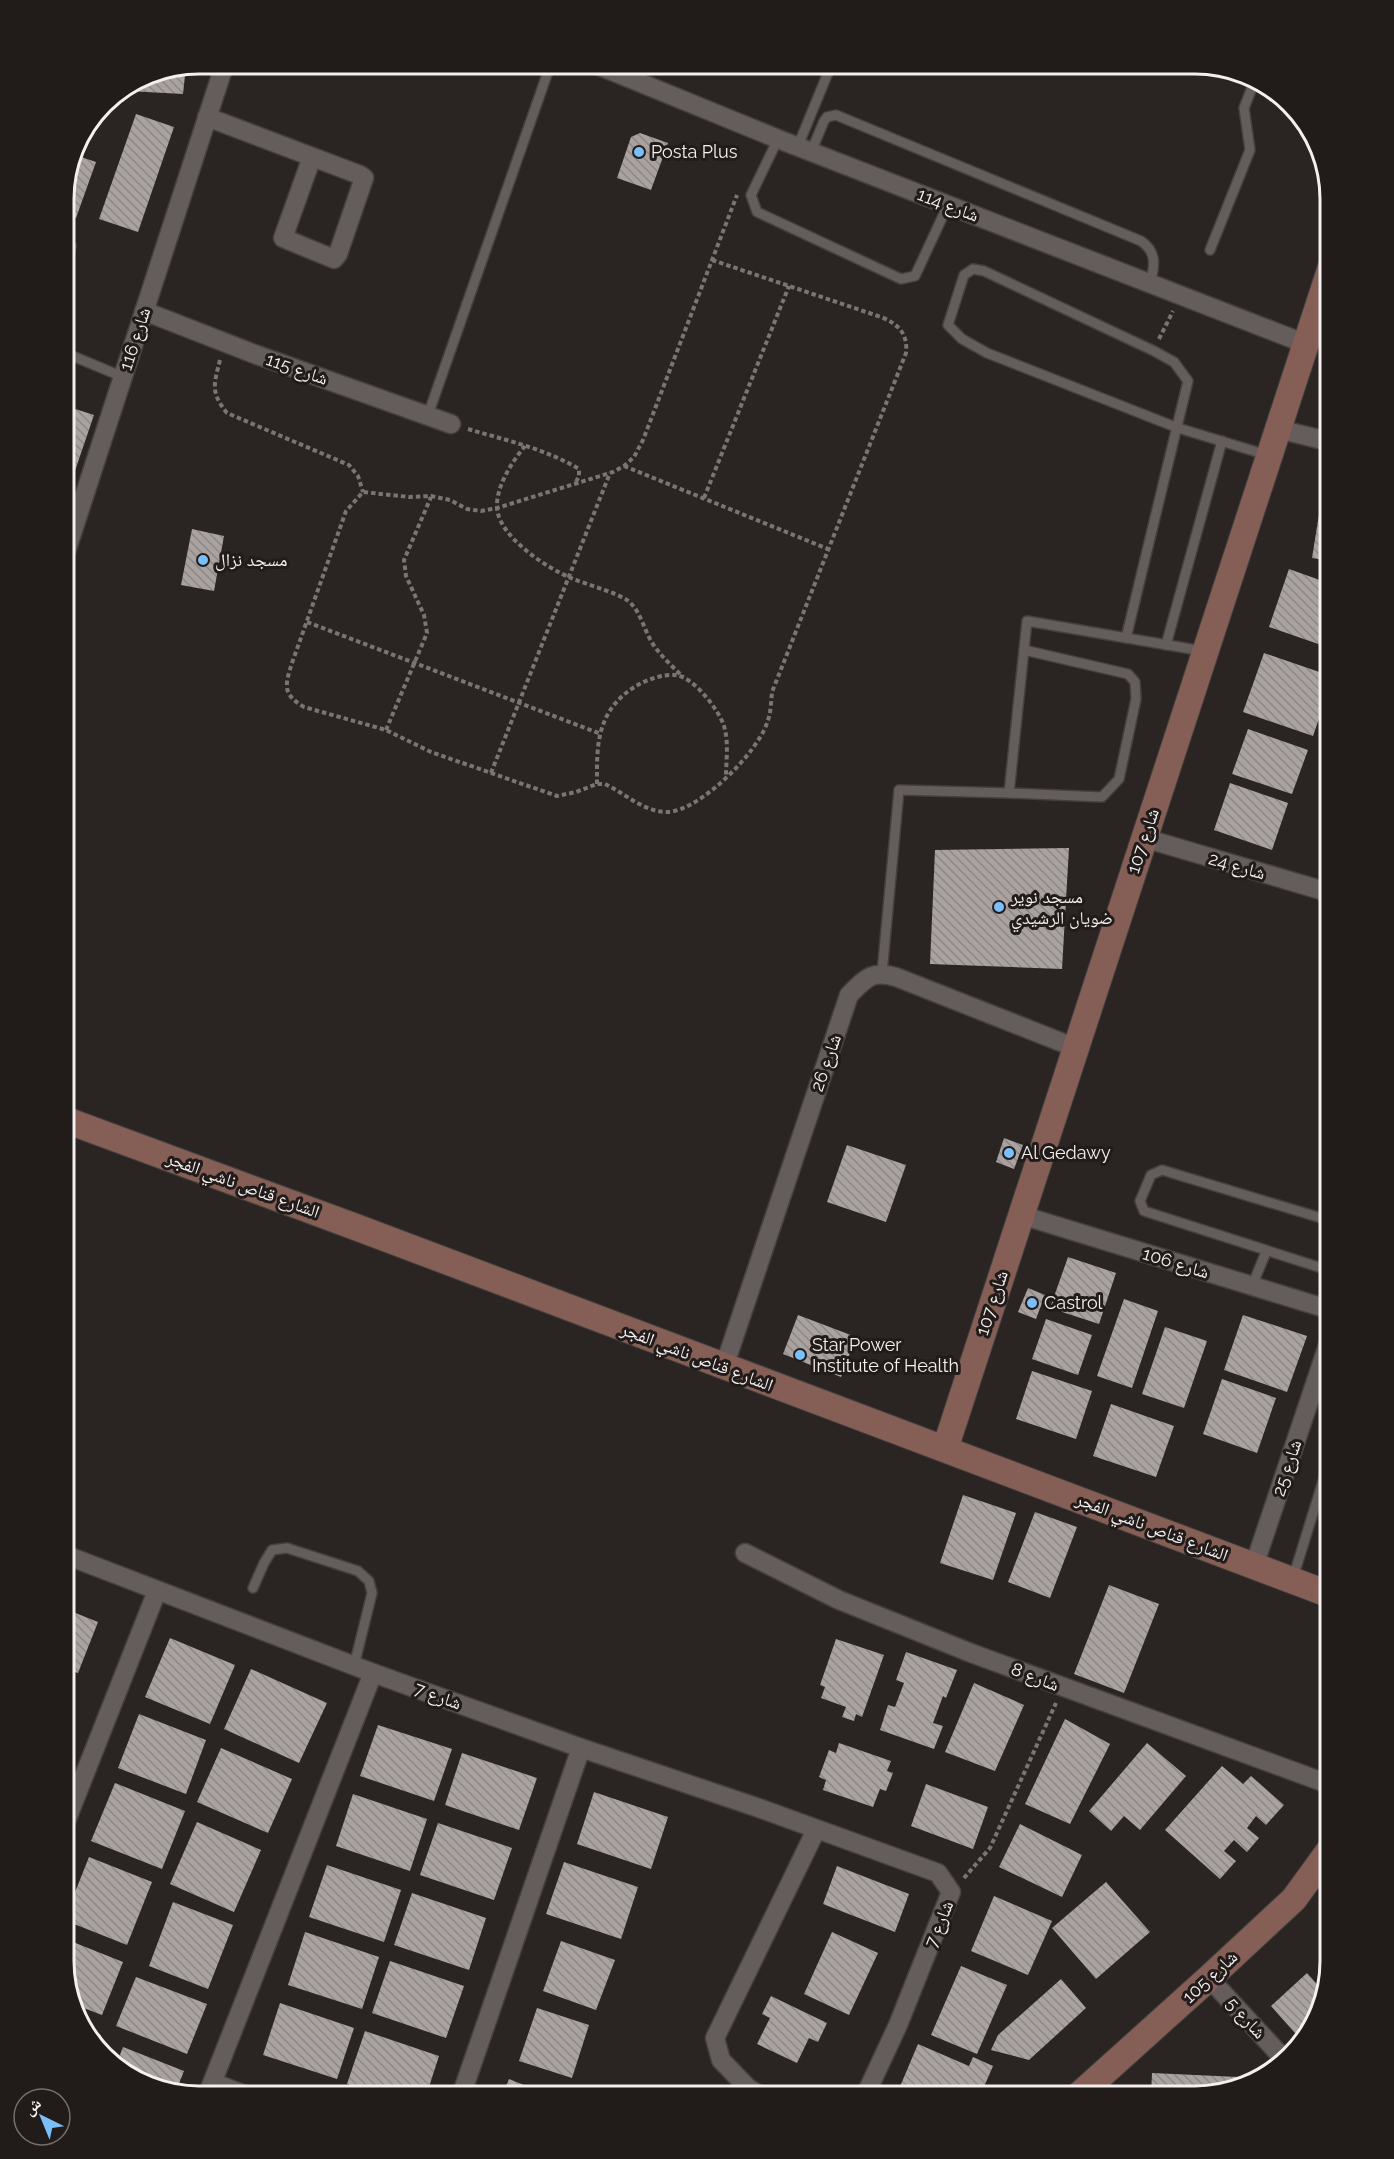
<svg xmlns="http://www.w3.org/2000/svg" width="1394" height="2159" viewBox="0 0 1394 2159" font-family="Raleway,'Noto Naskh Arabic',sans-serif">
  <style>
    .building { fill: url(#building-back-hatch) }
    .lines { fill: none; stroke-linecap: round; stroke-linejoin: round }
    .lane-casing { stroke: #44403e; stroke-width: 12 }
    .street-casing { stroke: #44403e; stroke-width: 21 }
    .secondary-casing { stroke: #44403e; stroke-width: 28 }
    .path { stroke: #797573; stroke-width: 4; stroke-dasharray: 4.5 3; stroke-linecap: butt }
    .lane { stroke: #645d5b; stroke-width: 9 }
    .street { stroke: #645d5b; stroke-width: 18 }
    .secondary { stroke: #855f56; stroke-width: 26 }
    .poi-dot { fill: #7abff8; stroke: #211b1a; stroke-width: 2 }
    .labels { text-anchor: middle; stroke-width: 6; stroke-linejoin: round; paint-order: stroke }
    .poi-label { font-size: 18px; fill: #f4f0ef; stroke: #211b1a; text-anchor: start }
    .street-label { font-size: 18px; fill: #f4f0ef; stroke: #211b1a }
    .rim { fill: none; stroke: #f4f0ef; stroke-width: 3 }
  </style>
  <defs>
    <pattern id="building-back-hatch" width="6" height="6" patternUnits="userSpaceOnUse" patternTransform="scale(1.5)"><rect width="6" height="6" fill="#a9a2a0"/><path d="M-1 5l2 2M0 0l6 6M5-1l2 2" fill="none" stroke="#8c8786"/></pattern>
  </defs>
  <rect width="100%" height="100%" fill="#2a2523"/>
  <g class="building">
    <polygon points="186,66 183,94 128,91 129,85 147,73"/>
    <polygon points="136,114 174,127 138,232 99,219"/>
    <polygon points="640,133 668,143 651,190 617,178 631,137"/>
    <polygon points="72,154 96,162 76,218 63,214 63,190"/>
    <polygon points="63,405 94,415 64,503 63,503"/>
    <polygon points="1325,477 1331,478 1331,561 1312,558"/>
    <polygon points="192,529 224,536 214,591 181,585"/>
    <polygon points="1289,569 1331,584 1331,626 1324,646 1269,627"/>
    <polygon points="1264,653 1331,676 1331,684 1313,736 1243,712"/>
    <polygon points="1248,729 1308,750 1292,794 1232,774"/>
    <polygon points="1230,783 1288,803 1272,850 1214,830"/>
    <polygon points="1069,848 1062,969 930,964 935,850"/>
    <polygon points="1004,1138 1023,1145 1014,1169 996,1162"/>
    <polygon points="847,1145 906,1165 886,1222 827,1202"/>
    <polygon points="1068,1257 1116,1273 1099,1324 1050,1308"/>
    <polygon points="1028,1288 1045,1295 1036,1319 1018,1312"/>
    <polygon points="1124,1299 1158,1311 1132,1388 1097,1376"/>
    <polygon points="798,1315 856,1337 841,1377 783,1354"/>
    <polygon points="1243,1315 1307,1336 1287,1392 1224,1370"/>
    <polygon points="1046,1319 1092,1335 1078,1375 1032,1359"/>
    <polygon points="1165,1327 1207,1341 1184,1408 1142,1394"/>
    <polygon points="1032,1371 1092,1391 1076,1439 1016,1419"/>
    <polygon points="1222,1379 1276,1398 1257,1453 1203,1434"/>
    <polygon points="1111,1404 1174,1426 1156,1477 1093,1456"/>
    <polygon points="963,1495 1016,1513 993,1580 940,1563"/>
    <polygon points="1035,1512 1077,1527 1050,1598 1008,1582"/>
    <polygon points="1109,1585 1159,1604 1124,1693 1074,1674"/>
    <polygon points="63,1608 98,1622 78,1673 63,1668"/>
    <polygon points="170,1638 235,1665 210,1724 145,1697"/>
    <polygon points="836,1639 884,1655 862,1717 856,1714 854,1721 842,1717 846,1707 821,1698 825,1687 820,1685"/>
    <polygon points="906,1652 957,1670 946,1698 943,1696 933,1723 943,1726 934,1749 880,1730 888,1705 895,1707 904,1683 896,1680"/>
    <polygon points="251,1669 327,1703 299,1763 224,1729"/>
    <polygon points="974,1683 1024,1705 995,1771 945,1752"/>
    <polygon points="139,1714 206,1740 186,1794 118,1768"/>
    <polygon points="1065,1719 1110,1744 1070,1824 1025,1804"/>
    <polygon points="378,1725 452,1749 434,1801 360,1776"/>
    <polygon points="839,1743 891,1761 887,1771 893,1773 886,1791 880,1789 873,1807 823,1790 826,1780 819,1777 829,1750 836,1753"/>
    <polygon points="1147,1743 1186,1776 1140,1830 1124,1816 1111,1831 1089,1811"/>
    <polygon points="221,1748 292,1779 268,1833 197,1802"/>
    <polygon points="462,1753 537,1778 519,1830 445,1805"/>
    <polygon points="1222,1766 1243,1784 1251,1776 1284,1805 1266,1825 1256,1816 1247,1828 1259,1838 1247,1852 1234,1840 1224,1851 1236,1861 1220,1879 1165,1830"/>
    <polygon points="115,1783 185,1811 162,1869 91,1841"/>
    <polygon points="926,1784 988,1807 973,1849 911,1826"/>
    <polygon points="594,1792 668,1817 651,1869 577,1844"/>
    <polygon points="353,1794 427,1819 410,1871 336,1846"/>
    <polygon points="197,1822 261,1850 234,1912 170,1884"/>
    <polygon points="438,1823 512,1848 494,1900 420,1875"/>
    <polygon points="1020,1824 1082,1855 1062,1897 999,1867"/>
    <polygon points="89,1857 152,1882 127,1945 64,1920"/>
    <polygon points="564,1862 638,1887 621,1939 546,1914"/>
    <polygon points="327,1865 401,1890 384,1942 309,1917"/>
    <polygon points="837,1866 909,1894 895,1932 823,1904"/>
    <polygon points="1106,1882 1150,1932 1096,1979 1052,1928"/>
    <polygon points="412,1893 486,1918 469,1970 394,1945"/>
    <polygon points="994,1896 1052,1921 1028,1975 971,1951"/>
    <polygon points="173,1902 233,1925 208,1989 149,1966"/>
    <polygon points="305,1932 379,1957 362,2009 288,1985"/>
    <polygon points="832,1932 878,1953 849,2015 804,1994"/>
    <polygon points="63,1938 123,1962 102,2015 73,2004 63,1961"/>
    <polygon points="561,1941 615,1960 596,2010 543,1991"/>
    <polygon points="390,1961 464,1986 446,2038 372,2013"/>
    <polygon points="961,1966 1007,1985 977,2054 931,2035"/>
    <polygon points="1307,1973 1322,1990 1308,2036 1302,2041 1271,2006"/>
    <polygon points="136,1977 207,2004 187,2054 116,2026"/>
    <polygon points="1061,1979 1086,2008 1029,2060 991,2050 998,2035"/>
    <polygon points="771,1996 827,2023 818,2042 809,2038 797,2063 757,2044 770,2018 762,2014"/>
    <polygon points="280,2003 354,2028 337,2079 263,2055"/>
    <polygon points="537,2008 589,2025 572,2078 519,2061"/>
    <polygon points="82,2026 101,2035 97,2044"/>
    <polygon points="365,2031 439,2056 426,2096 384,2096 347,2084"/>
    <polygon points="918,2044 969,2066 973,2057 993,2066 980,2096 896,2096"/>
    <polygon points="123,2047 184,2071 176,2091 123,2073 116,2065"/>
    <polygon points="1152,2073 1260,2078 1256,2082 1196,2096 1151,2096"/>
    <polygon points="509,2079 551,2096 502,2096"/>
  </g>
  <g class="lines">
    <defs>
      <g id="lane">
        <polyline points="778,139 751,195 757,212 901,279 915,276 948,205"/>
        <polyline points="798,146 832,63"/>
        <path d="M811 152 824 121 827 117 836 115 1141 241C1157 252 1155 266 1150 283"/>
        <polyline points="1210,250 1250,150 1244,108 1255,80"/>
        <polyline points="63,290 71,246 63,235"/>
        <polyline points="63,352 123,377"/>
        <polyline points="428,415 551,63"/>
        <polyline points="1126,638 1188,381 1174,362 1154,351 984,271 973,269 964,275 948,325 962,339 987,353 1178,428 1267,455"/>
        <polyline points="1166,645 1222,441"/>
        <polyline points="1009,793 1102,797 1119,779 1136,699 1135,682 1128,674 1024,650"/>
        <polyline points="882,973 899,790 1009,793 1027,621 1203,651"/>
        <polyline points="1331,1271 1144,1211 1140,1201 1151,1175 1162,1170 1331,1221"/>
        <polyline points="1252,1286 1266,1252"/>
        <polyline points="1293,1578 1331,1455"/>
        <polyline points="253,1588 264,1563 272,1550 287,1548 358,1571 369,1581 372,1593 354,1666"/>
        <polyline points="214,2078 260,2096"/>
      </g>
      <g id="street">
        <polyline points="592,63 778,139 1306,344"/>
        <polyline points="207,117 360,175 364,178 338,254 334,259 283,238 312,157"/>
        <polyline points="144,311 257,355 451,424"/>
        <polyline points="1278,429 1331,442"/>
        <polyline points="63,561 225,63"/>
        <polyline points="1144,838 1331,893"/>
        <polyline points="1021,1215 1331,1310"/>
        <path d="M724 1367 849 995C866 978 872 970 896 977L1076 1048"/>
        <polyline points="745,1553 839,1600 971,1653 1331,1785"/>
        <polyline points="63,1554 373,1673 581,1748 756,1807 938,1873 951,1892 898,2025 865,2096"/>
        <polyline points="1254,1566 1331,1336"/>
        <polyline points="63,1829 157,1591"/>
        <polyline points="1209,1978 1283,2058"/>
        <polyline points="207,2096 373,1673"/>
        <polyline points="461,2096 581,1748"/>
        <polyline points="761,2096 748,2088 721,2060 715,2038 816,1830"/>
      </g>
      <g id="secondary">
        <polyline points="63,1119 361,1229 1331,1595"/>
        <polyline points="945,1449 1331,267"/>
        <polyline points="1078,2096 1209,1978 1294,1899 1331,1848"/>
      </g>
    </defs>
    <use href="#lane" class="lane-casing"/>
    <use href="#street" class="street-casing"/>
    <use href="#secondary" class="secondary-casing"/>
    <g class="path">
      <path d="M712 260 881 317C898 324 908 333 906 353L772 692C771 702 771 713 767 723 757 753 700 811 667 812 644 812 626 794 605 784H597L576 792 557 796 431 752 386 730 304 707C282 694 285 685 292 663L346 511 363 492 409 497 431 496 450 500 467 509 481 511 497 508 613 472 624 466 634 457 643 440 737 195"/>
      <polyline points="1159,339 1173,311"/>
      <path d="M220 360C214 384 210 392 227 413L349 465 358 476 363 492"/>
      <path d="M468 429C505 440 546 449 579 469V476L575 484"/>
      <path d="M525 446C512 462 496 486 497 508 499 537 547 568 571 578 588 585 612 591 627 600 642 611 644 633 655 647 663 658 674 668 683 677"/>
      <polyline points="624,466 828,549"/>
      <polyline points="704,498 789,286"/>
      <polyline points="307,622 601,734"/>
      <polyline points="386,730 427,633 424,615 406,576 404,560 431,497"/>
      <polyline points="491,773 610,473"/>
      <path d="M597 784C597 763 596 740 605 720 615 695 647 674 675 675 693 676 719 710 724 726 729 742 726 761 726 777"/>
      <polyline points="964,1878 990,1848 1056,1703"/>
    </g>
    <use href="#lane" class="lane"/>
    <use href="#street" class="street"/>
    <use href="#secondary" class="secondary"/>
  </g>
  <g class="poi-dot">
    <circle cx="639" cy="152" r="6"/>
    <circle cx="203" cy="560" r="6"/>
    <circle cx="999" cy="907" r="6"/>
    <circle cx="1009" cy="1153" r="6"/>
    <circle cx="1032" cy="1303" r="6"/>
    <circle cx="800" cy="1355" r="6"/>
  </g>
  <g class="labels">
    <g class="poi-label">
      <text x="651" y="158">Posta Plus</text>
      <text x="215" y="566">مسجد نزال</text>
      <text x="1011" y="903">مسجد نوير<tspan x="1011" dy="21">ضويان الرشيدي</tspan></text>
      <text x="1021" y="1159">Al Gedawy</text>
      <text x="1044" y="1309">Castrol</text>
      <text x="812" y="1351">Star Power<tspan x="812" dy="21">Institute of Health</tspan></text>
    </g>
    <g class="street-label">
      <text transform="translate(948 205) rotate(21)" y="6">شارع 114</text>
      <text transform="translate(135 339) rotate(-72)" y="6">شارع 116</text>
      <text transform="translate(297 369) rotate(19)" y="6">شارع 115</text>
      <text transform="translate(1143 841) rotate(-72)" y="6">شارع 107</text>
      <text transform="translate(1237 866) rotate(16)" y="6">شارع 24</text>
      <text transform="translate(826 1063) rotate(-71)" y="6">شارع 26</text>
      <text transform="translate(243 1185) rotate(20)" y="6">الشارع قناص ناشي الفجر</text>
      <text transform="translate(1176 1263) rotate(17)" y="6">شارع 106</text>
      <text transform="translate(992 1303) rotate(-72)" y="6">شارع 107</text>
      <text transform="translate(697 1357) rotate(21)" y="6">الشارع قناص ناشي الفجر</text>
      <text transform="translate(1287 1468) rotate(-72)" y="6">شارع 25</text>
      <text transform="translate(1152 1527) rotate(21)" y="6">الشارع قناص ناشي الفجر</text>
      <text transform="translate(1035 1677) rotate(21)" y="6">شارع 8</text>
      <text transform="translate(438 1696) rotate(20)" y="6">شارع 7</text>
      <text transform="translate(939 1924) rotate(-68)" y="6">شارع 7</text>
      <text transform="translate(1210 1977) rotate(-43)" y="6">شارع 105</text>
      <text transform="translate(1246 2018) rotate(47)" y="6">شارع 5</text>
    </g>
  </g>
  <path d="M0 0H1394V2159H0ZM199 74H1195A125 125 0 0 1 1320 199V1961A125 125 0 0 1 1195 2086H199A125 125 0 0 1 74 1961V199A125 125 0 0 1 199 74Z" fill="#211b1a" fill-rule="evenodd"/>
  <path class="rim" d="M199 74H1195A125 125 0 0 1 1320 199V1961A125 125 0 0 1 1195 2086H199A125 125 0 0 1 74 1961V199A125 125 0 0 1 199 74Z"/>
  <g transform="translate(42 2117) rotate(317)"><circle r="28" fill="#211b1a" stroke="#75706f" stroke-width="1.5"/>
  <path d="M0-4.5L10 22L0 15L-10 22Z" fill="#7abff8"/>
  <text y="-9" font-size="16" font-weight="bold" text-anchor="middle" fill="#f4f0ef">ش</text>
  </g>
</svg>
